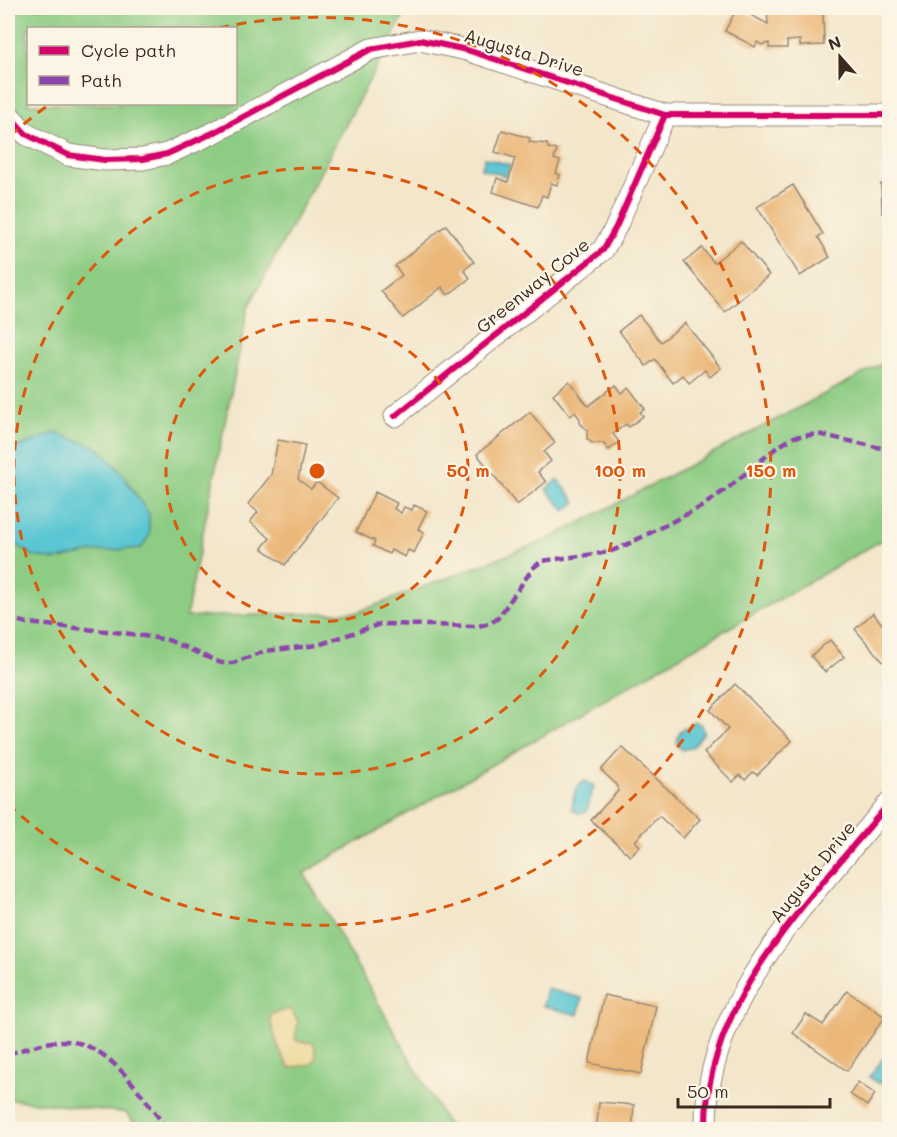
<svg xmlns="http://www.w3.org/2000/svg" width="897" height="1137" viewBox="0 0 897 1137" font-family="Mali,sans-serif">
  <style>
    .green { fill: #8dcc83; stroke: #647b50; stroke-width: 1.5; fill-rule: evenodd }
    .sand { fill: #eeda9e; stroke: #94825e; stroke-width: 1.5 }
    .water { fill: #5ac6d3; stroke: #4a7878; stroke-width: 1.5 }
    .building { fill: #ebb879 }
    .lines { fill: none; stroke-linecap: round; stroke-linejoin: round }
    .street-casing { stroke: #978874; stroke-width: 23 }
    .street { stroke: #fff; stroke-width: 21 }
    .quiet { stroke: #8e44ad; stroke-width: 4.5; stroke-dasharray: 9 4.5; stroke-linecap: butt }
    .cycleway-casing { stroke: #fcf5e5; stroke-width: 10 }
    .cycleway { stroke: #d6006c; stroke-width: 6 }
    .ring { fill: none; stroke: #df570d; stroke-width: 3; stroke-dasharray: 10 8 }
    .labels { text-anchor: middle; stroke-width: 4.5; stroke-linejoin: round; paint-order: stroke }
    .street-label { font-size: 18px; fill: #3b2a1e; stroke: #fcf5e5 }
    .centre { fill: #df570d; stroke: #fcf5e5; stroke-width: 3 }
    .ring-label { font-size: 18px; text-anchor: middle; font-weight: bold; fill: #df570d; stroke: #fcf5e5; stroke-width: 4.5; stroke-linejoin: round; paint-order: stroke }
  </style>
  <rect width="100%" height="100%" fill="#fcf5e5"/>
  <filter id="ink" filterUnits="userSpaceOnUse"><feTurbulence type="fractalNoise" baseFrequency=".0167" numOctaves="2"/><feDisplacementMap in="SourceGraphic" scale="12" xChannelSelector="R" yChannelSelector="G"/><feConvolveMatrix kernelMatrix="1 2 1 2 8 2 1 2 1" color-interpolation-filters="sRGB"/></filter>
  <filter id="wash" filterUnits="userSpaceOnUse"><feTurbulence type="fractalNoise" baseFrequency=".008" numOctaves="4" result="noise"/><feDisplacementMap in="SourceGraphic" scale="24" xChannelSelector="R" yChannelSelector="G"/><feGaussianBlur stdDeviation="1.35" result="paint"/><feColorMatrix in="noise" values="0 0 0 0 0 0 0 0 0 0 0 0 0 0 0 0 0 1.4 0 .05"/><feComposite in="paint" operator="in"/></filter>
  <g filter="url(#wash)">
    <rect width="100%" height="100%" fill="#f3e6ca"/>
    <path class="green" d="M8 8H408L248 308 186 617 358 612 551 538 889 360V536L304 873 450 1129H140L126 1113 8 1099ZM28 28H236V104H28Z"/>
    <path class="sand" d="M290 1009 298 1021 295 1039 300 1042 314 1043 316 1058 311 1064 290 1068C281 1058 273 1032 270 1019L272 1014Z"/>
    <g class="water">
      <polygon points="485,158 510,165 506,176 481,169"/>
      <polygon points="55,433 97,447 120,471 149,514 149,536 141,548 92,552 55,560 34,556 8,539 8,457 15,448"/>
      <polygon points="558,480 576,502 565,511 546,489"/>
      <polygon points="696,723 702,725 704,732 693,747 682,750 676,744 680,731"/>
      <path d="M586 781 594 786 587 811 579 814 572 809C573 798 574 785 586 781Z"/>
      <polygon points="547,989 582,998 578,1015 543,1006"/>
      <polygon points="888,1052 889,1072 880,1084 869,1077"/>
    </g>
    <g id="blocks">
      <g class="building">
        <polygon points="737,8 768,24 767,12 782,12 782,8 802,8 802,12 823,12 824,45 800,46 800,40 787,41 787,48 769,48 769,43 762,45 757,42 755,47 725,31"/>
        <polygon points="502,130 530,138 529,142 547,144 548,148 557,150 554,159 560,161 556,173 560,175 557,185 551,183 547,197 542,195 538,207 493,192 497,178 508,182 515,158 495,152"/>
        <polygon points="881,184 890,184 890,212 882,213"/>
        <polygon points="793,185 823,234 818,237 830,257 800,276 757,207"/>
        <polygon points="446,225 474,262 464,270 470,278 448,295 442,287 403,318 381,291 402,275 395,266"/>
        <polygon points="890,230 890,266 886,266 884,231"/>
        <polygon points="741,241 769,275 725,312 684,262 702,248 714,263"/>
        <polygon points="639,315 661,342 685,323 721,368 710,377 705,370 689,383 683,375 673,383 655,359 646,366 619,331"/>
        <polygon points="569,381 588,406 616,385 622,393 629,388 645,409 640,412 643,416 629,427 626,424 613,434 619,442 609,450 603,443 592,443 587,439 587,430 580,423 580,419 575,412 570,416 553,394"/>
        <polygon points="530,412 555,443 544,452 551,461 538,472 546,482 517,505 477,454"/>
        <polygon points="278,440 305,445 298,479 311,489 317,482 338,498 285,565 262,548 270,538 250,522 258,512 248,504 271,475"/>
        <polygon points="375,492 397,503 394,509 401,513 404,507 412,510 414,505 427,511 418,529 424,532 414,553 408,550 405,557 391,550 389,554 373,546 375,541 356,532"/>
        <polygon points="873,613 882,624 890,618 890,670 855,629"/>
        <polygon points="830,640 844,657 825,672 811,656"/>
        <polygon points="735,684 792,741 757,775 753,772 745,780 740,775 733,782 704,753 728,729 710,710"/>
        <polygon points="622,747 700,819 683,838 659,816 635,841 640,846 630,856 591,820 618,791 617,785 601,770"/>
        <polygon points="847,991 885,1017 847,1071 793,1033 806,1014 823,1025"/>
        <polygon points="604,995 656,1006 641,1074 589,1063"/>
        <polygon points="858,1082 875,1094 867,1106 850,1094"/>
        <polygon points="599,1102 634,1105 632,1130 591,1130 591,1124 597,1124"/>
      </g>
    </g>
  </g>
  <g filter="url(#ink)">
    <use href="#blocks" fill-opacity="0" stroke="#978874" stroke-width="1.5"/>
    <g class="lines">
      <defs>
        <g id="street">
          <polyline points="8,114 26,134 68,155 105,160 143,159 167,154 215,132 371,49 420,40 467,50 665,115 890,115"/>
          <polyline points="395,416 603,250 616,227 665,115"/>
          <path d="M706 1130C703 1000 813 897 890 802"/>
        </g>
      </defs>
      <use href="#street" class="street-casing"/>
      <use href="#street" class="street"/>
      <g class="quiet">
        <polyline points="8,614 12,619 27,623 125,633 168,640 221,663 233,663 265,651 318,645 380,624 478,626 490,623 498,618 533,568 542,561 609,552 626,545 701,507 728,488 776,448 794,437 818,434 890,450"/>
        <path d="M8 1054C25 1049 43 1042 61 1041 109 1039 142 1097 168 1130"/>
      </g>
      <defs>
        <g id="cycleway">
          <polyline points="8,114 26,134 68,155 105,160 143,159 167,154 215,132 371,49 420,40 467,50 665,115 890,115"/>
          <polyline points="395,416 603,250 616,227 665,115"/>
          <path d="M706 1130C703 1000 813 897 890 802"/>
        </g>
      </defs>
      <use href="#cycleway" class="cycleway-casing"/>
      <use href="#cycleway" class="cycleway"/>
    </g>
  </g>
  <g class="ring">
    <circle cx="317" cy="471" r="151"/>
    <circle cx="317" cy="471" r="303"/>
    <path d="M10 136A454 454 0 0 1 50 104M219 28A454 454 0 1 1 10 806"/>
  </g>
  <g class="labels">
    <g class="street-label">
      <text transform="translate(524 53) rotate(17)" y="6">Augusta Drive</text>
      <text transform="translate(533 286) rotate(-39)" y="6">Greenway Cove</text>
      <text transform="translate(813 872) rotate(-51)" y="6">Augusta Drive</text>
    </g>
  </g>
  <circle cx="317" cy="471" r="9" class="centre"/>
  <g class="ring-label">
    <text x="468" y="477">50 m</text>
    <text x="620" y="477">100 m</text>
    <text x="771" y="477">150 m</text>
  </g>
  <rect width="897" height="1137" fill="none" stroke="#fcf5e5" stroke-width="30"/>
  <rect x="27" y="27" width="210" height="78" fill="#fcf5e5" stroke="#afa495" stroke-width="1.5"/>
  <rect x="39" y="46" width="30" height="9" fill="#d6006c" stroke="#afa495" stroke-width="1.5"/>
  <text x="81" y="57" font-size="18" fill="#3b2a1e">Cycle path</text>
  <rect x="39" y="76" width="30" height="9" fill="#8e44ad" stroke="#afa495" stroke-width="1.5"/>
  <text x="81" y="87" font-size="18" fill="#3b2a1e">Path</text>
  <g transform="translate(840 57) rotate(339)" stroke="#fcf5e5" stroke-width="4.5" paint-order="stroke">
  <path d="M0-4.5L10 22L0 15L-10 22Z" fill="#3b2a1e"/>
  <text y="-9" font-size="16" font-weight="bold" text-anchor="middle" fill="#3b2a1e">N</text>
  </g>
  <path d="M678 1098v9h152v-9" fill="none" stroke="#3b2a1e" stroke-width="3"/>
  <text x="687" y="1098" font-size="18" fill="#3b2a1e" stroke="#fcf5e5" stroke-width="4.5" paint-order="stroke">50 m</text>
</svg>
